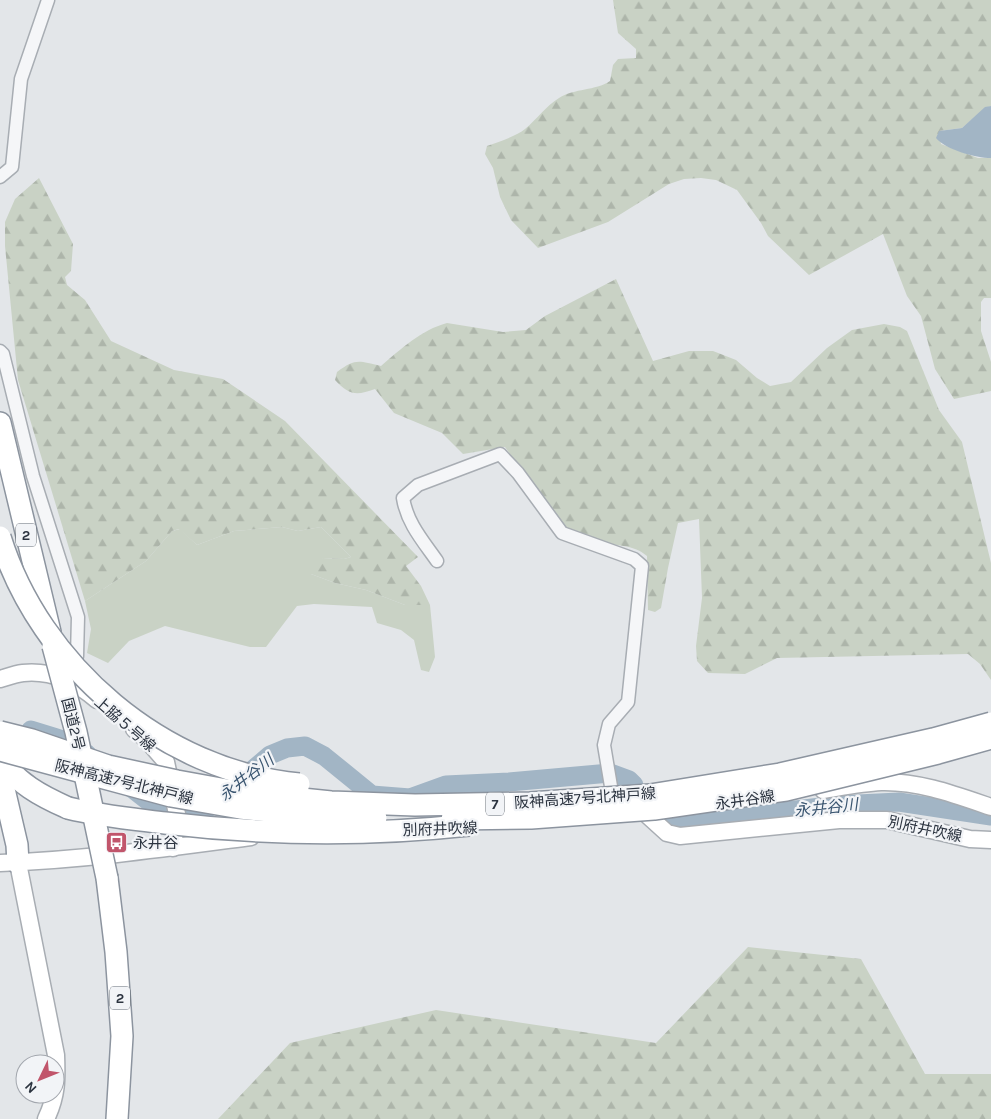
<svg xmlns="http://www.w3.org/2000/svg" width="991" height="1119" viewBox="0 0 991 1119" font-family="Karla,'Noto Sans JP',sans-serif">
  <style>
    .green { fill: #c9d2c5 }
    .forest { fill: url(#forest-firs) }
    .water { fill: #a2b5c5 }
    .lines { fill: none; stroke-linecap: round; stroke-linejoin: round }
    .river { stroke: #a2b5c5; stroke-width: 19 }
    .street-casing { stroke: #a8adb3; stroke-width: 15 }
    .secondary-casing { stroke: #a8adb3; stroke-width: 19 }
    .highway-casing { stroke: #8c949f; stroke-width: 24 }
    .street { stroke: #f5f6f8; stroke-width: 12 }
    .secondary { stroke: #fff; stroke-width: 16 }
    .highway { stroke: #fff; stroke-width: 21 }
    .highway-bridge-casing { stroke: #8c949f; stroke-width: 24; stroke-linecap: butt }
    .highway-bridge { stroke: #fff; stroke-width: 21 }
    .labels { text-anchor: middle; stroke-width: 4.5; stroke-linejoin: round; paint-order: stroke }
    .shield { fill: #f2f4f7; stroke: #676e77; stroke-width: 1 }
    .shield-label { font-size: 14px; font-weight: bold; fill: #2c3440 }
    .street-label { font-size: 15px; fill: #2c3440; stroke: #f2f4f7 }
    .poi-label { font-size: 15px; fill: #2c3440; stroke: #f2f4f7; text-anchor: start }
    .water-label { font-size: 16px; font-style: italic; fill: #3a5570; stroke: #f2f4f7 }
  </style>
  <defs>
    <pattern id="forest-firs" width="22" height="20" patternUnits="userSpaceOnUse" patternTransform="scale(1.25)"><rect width="22" height="20" fill="#c9d2c5"/><path d="M5 1l3.5 6h-7zM16 11l3.5 6h-7z" fill="#adb5aa"/></pattern>
  </defs>
  <rect width="100%" height="100%" fill="#e3e6e9"/>
  <polygon class="green" points="282,527 298,531 321,527 351,557 344,559 323,558 311,574 335,583 366,590 405,605 430,605 435,657 429,672 421,670 414,640 401,630 377,623 372,607 314,604 297,606 266,647 250,647 165,626 129,641 108,663 87,653 91,629 85,601 146,561 172,531 180,529 197,545 234,531"/>
  <g class="forest">
    <path d="M613 0H991V106L985 108 962 128 939 131 941 144 978 158H991V298H984L981 302V331L991 362V391L954 399 935 369 921 316 907 296 883 234 809 275 768 236 761 223 737 190 716 180 701 178 684 179 669 184 608 222 538 248 511 220 500 197 493 168 485 154 487 146C498 142 517 136 525 129 537 119 546 106 559 98 575 88 595 91 610 81L613 65 618 59 636 58V49L618 33Z"/>
    <polygon points="39,178 73,244 71,271 65,277 67,285 85,300 111,341 174,370 223,379 285,421 418,557 406,566 421,586 430,605 405,605 366,590 335,583 311,574 306,569 307,561 323,558 344,559 351,557 321,527 298,531 282,527 234,531 197,545 179,529 172,531 146,561 85,601 18,380 5,246 5,222 15,199"/>
    <path d="M616 279 653 361 689 351H713L736 360 757 378 770 386 791 382 827 348 852 330 884 324 900 327 907 331 939 410 962 442 991 563V680L980 664 968 654 777 658 745 674 708 673 697 661 696 646 702 598 699 519 678 523 668 568 661 608 655 612 648 610 647 556C633 544 615 546 598 542 583 539 570 533 558 523L505 447 463 454 442 433 394 413 375 389C356 396 349 395 335 380L337 372C356 358 358 361 381 366 401 349 421 330 447 323L503 332 526 330 545 316Z"/>
    <polygon points="748,947 861,959 925,1074 991,1074 991,1119 218,1119 290,1043 436,1010 656,1043"/>
  </g>
  <path class="water" d="M991 106V158C976 158 946 150 936 138L939 131 962 128 985 107Z"/>
  <g class="lines">
    <g class="river">
      <polyline points="31,730 70,742 87,754"/>
      <polyline points="129,786 166,815 196,818 270,755 287,748 305,746 324,756 372,795 410,798 446,785 509,782 610,773 629,780 634,785"/>
      <polyline points="665,817 673,825 837,805 899,802 991,816"/>
    </g>
    <defs>
      <g id="street">
        <polyline points="0,177 12,167 21,79 48,0"/>
        <polyline points="0,351 3,354 33,476 78,617 77,656 72,668"/>
        <path d="M437 561C423 541 407 523 403 498L418 485 500 454 518 473 562 533 634 559 642 566 628 702 609 724 604 745 614 804"/>
      </g>
      <g id="secondary">
        <path d="M0 679C7 677 15 674 23 673 51 670 76 682 97 700"/>
        <polyline points="134,729 146,739 166,762 177,814 173,848"/>
        <path d="M823 790C842 787 862 783 881 782 919 781 956 795 991 807"/>
        <polyline points="645,813 667,833 680,836 839,820 887,820 970,839 991,840"/>
        <path d="M0 863C84 860 168 848 251 837"/>
        <path d="M18 863 56 1055C57 1080 57 1096 46 1119"/>
      </g>
      <g id="highway">
        <polyline points="0,423 50,632"/>
        <path d="M0 757C16 783 41 796 68 808"/>
        <polyline points="0,772 17,845 18,863"/>
        <polyline points="107,878 116,952 122,1036 117,1119"/>
      </g>
    </defs>
    <use href="#street" class="street-casing"/>
    <use href="#secondary" class="secondary-casing"/>
    <use href="#highway" class="highway-casing"/>
    <use href="#street" class="street"/>
    <use href="#secondary" class="secondary"/>
    <use href="#highway" class="highway"/>
    <defs>
      <g id="highway-bridge">
        <path d="M0 537C40 666 163 771 299 784"/>
        <polyline points="53,646 76,732 107,878"/>
        <polyline points="0,732 32,740 108,766 177,781 243,793 331,802 415,805 530,803 650,795 780,774 933,739 991,723"/>
        <polyline points="0,750 171,796 240,808 328,817 376,818"/>
        <path d="M68 808C100 816 133 819 165 823 266 835 368 836 469 825"/>
        <polyline points="452,819 531,818 654,809 786,790 938,753 991,738"/>
      </g>
    </defs>
    <use href="#highway-bridge" class="highway-bridge-casing"/>
    <use href="#highway-bridge" class="highway-bridge"/>
  </g>
  <defs>
    <symbol id="bus-square" viewBox="-11 -11 22 22"><rect x="-9" y="-9" width="18" height="18" rx="4" fill="#c1556b" stroke="#f2f4f7"/><path d="M-5-6H5V4H4V6H2V4H-2V6H-4V4H-5ZM-3.5-4V0h7V-4ZM-3.5 1.2v1.5H-2V1.2ZM2 1.2v1.5H3.5V1.2Z" fill="#fff"/></symbol>
  </defs>
  <g fill-rule="evenodd">
    <use href="#bus-square" x="104" y="830" width="25" height="25"/>
  </g>
  <g class="labels">
    <g class="shield">
      <rect x="16" y="523.5" width="20" height="23" rx="4"/>
      <rect x="486" y="792.5" width="18" height="23" rx="4"/>
      <rect x="110" y="986.5" width="20" height="23" rx="4"/>
    </g>
    <g class="shield-label">
      <text x="26" y="540">2</text>
      <text x="495" y="809">7</text>
      <text x="120" y="1003">2</text>
    </g>
    <g class="street-label">
      <text transform="translate(73 724) rotate(76)" y="5">国道2号</text>
      <text transform="translate(125 724) rotate(41)" y="5">上脇５号線</text>
      <text transform="translate(124 782) rotate(14)" y="5">阪神高速7号北神戸線</text>
      <text transform="translate(585 798) rotate(-4)" y="5">阪神高速7号北神戸線</text>
      <text transform="translate(745 800) rotate(-8)" y="5">永井谷線</text>
      <text transform="translate(440 829) rotate(-2)" y="5">別府井吹線</text>
      <text transform="translate(925 829) rotate(12)" y="5">別府井吹線</text>
    </g>
    <g class="poi-label">
      <text x="133" y="848">永井谷</text>
    </g>
    <g class="water-label">
      <text transform="translate(246 777) rotate(-38)" y="6">永井谷川</text>
      <text transform="translate(826 807) rotate(-6)" y="6">永井谷川</text>
    </g>
  </g>
  <g transform="translate(40 1079) rotate(227)"><circle r="24" fill="#f2f4f7" stroke="#a3a7ae"/>
  <path d="M0-4L9 19L0 12L-9 19Z" fill="#c1556b"/>
  <text y="-8" font-size="14" font-weight="bold" text-anchor="middle" fill="#2c3440">N</text>
  </g>
</svg>
